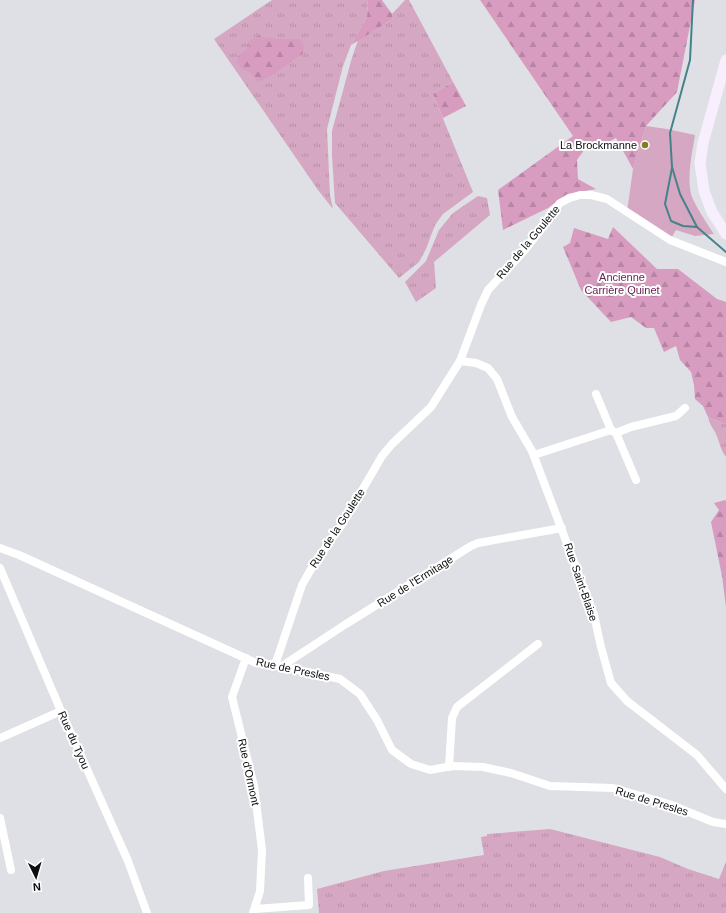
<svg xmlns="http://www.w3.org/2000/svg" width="726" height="913" viewBox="0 0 726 913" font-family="Arial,sans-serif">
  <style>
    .grass { fill: url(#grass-tufts) }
    .forest { fill: url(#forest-firs) }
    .park { fill: #d6a7c2 }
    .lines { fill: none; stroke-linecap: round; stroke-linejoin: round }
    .stream { stroke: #46828a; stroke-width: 2 }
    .street { stroke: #fff; stroke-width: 8 }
    .secondary { stroke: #f7eefe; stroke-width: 11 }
    .poi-dot { fill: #827d24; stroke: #fff; stroke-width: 1.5 }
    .labels { text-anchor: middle; stroke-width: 4; stroke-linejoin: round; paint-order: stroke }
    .poi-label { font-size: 11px; fill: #0d0e0f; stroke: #fff; text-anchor: end }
    .street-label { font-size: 11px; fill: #0d0e0f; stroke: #fff }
    .park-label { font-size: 11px; fill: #692452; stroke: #fff }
  </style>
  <defs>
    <pattern id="grass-tufts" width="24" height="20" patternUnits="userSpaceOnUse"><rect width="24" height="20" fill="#d6a7c2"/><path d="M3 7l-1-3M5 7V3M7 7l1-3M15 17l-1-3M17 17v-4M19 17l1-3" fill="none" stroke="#b68fa6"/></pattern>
    <pattern id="forest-firs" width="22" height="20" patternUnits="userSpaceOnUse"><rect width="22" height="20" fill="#d79cbf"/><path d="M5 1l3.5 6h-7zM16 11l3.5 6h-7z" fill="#b785a3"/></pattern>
  </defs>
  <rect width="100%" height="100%" fill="#dfe0e5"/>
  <g class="grass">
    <polygon points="272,0 368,0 367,17 351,45 343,66 327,129 330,195 333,209 318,190 214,39"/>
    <polygon points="405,0 409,0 453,82 433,94 473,192 443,214 435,225 426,249 419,262 399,278 335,203 332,156 332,131 351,61 358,40 393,19 392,14"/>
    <polygon points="478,196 487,198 490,215 434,262 436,288 416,302 405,282 426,261 439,230 453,213"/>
    <path d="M708 417 726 424V457C719 448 720 441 715 432 712 427 709 423 708 417Z"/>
    <polygon points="550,829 660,857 688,869 719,879 726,862 726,913 319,913 317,889 384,871 484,855 481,837 487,836 487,834"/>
  </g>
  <g class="forest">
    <polygon points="368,0 382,0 392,14 393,19 351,45 367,17"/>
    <polygon points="480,0 695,0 677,92 646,126 633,169 616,138 603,145 587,146 577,160 578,179 596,189 567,194 548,208 503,230 498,190 573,136"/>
    <polygon points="258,36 275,39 299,39 304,45 303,53 274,74 258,82 250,72 242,69 237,62 238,56 249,47 248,42"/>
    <polygon points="453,82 466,106 443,118 433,94"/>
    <polygon points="613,227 657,269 678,269 717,299 726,302 726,424 708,417 703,406 695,399 694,385 691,372 680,360 676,346 664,352 654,328 646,328 631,317 611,322 581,290 563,247 570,243 574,228 608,239"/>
    <polygon points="725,500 726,501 726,607 722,576 711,522 719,510 714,503"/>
  </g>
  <path class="park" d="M646 126 667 129 695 135C692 154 687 175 691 194 694 204 708 225 714 234L695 236 676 230 670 240 627 212 633 169Z"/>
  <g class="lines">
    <g class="stream">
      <polyline points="693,0 690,60 670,133 672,167 680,194 697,227 726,252"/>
      <polyline points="672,168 665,204 671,221 683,226 697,227"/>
    </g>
    <g class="street">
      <polyline points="460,361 476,363 488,368 497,379 512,417 532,451 594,615 601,647 611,683 627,701 697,755 726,789"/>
      <polyline points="596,394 611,430"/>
      <polyline points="616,433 631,427 676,416 685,408"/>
      <polyline points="616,433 636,480"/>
      <polyline points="534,455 611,430 616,433"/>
      <polyline points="0,548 19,555 256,663 270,664 340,679 360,694 377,720 392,750 411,764 430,770 452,766 483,767 511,773 550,786 613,788 669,804 713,822 726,824"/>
      <polyline points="0,568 61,711 128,861 147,913"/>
      <polyline points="246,658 232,697 254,786 262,850 260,891 253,913"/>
      <polyline points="275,665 302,585 314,564 343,523 382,456 392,444 431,407 460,361 481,305 488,290 524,251 542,228 551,213 560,203 570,198 580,195 591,195 607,199 670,240 726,262"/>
      <polyline points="282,666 346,624 471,546 478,543 562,528"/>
      <polyline points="0,738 61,711"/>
      <polyline points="449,767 452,718 457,707 538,644"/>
      <polyline points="0,818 11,870"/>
      <polyline points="255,909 309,905 308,878"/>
    </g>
    <polyline class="secondary" points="726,60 703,143 700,163 704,191 712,212 726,234"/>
  </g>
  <circle class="poi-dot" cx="645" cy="145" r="4"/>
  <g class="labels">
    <g class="poi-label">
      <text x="637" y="149">La Brockmanne</text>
    </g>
    <g class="street-label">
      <text transform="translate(528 242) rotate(-50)" y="4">Rue de la Goulette</text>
      <text transform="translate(337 528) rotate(-57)" y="4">Rue de la Goulette</text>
      <text transform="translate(415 581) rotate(-32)" y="4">Rue de l'Ermitage</text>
      <text transform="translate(581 582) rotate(71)" y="4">Rue Saint-Blaise</text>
      <text transform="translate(293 669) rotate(12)" y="4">Rue de Presles</text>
      <text transform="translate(74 740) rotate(66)" y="4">Rue du Tyou</text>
      <text transform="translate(249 772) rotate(78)" y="4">Rue d'Ormont</text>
      <text transform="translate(652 801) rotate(17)" y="4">Rue de Presles</text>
    </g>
    <g class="park-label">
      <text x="622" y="281">Ancienne<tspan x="622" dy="13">Carrière Quinet</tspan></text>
    </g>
  </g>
  <g transform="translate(36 877) rotate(175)" stroke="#ffffff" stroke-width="3" paint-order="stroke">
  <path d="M0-3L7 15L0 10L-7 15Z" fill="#0d0e0f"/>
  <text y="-6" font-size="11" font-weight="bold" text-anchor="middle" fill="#0d0e0f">N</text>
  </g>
</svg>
